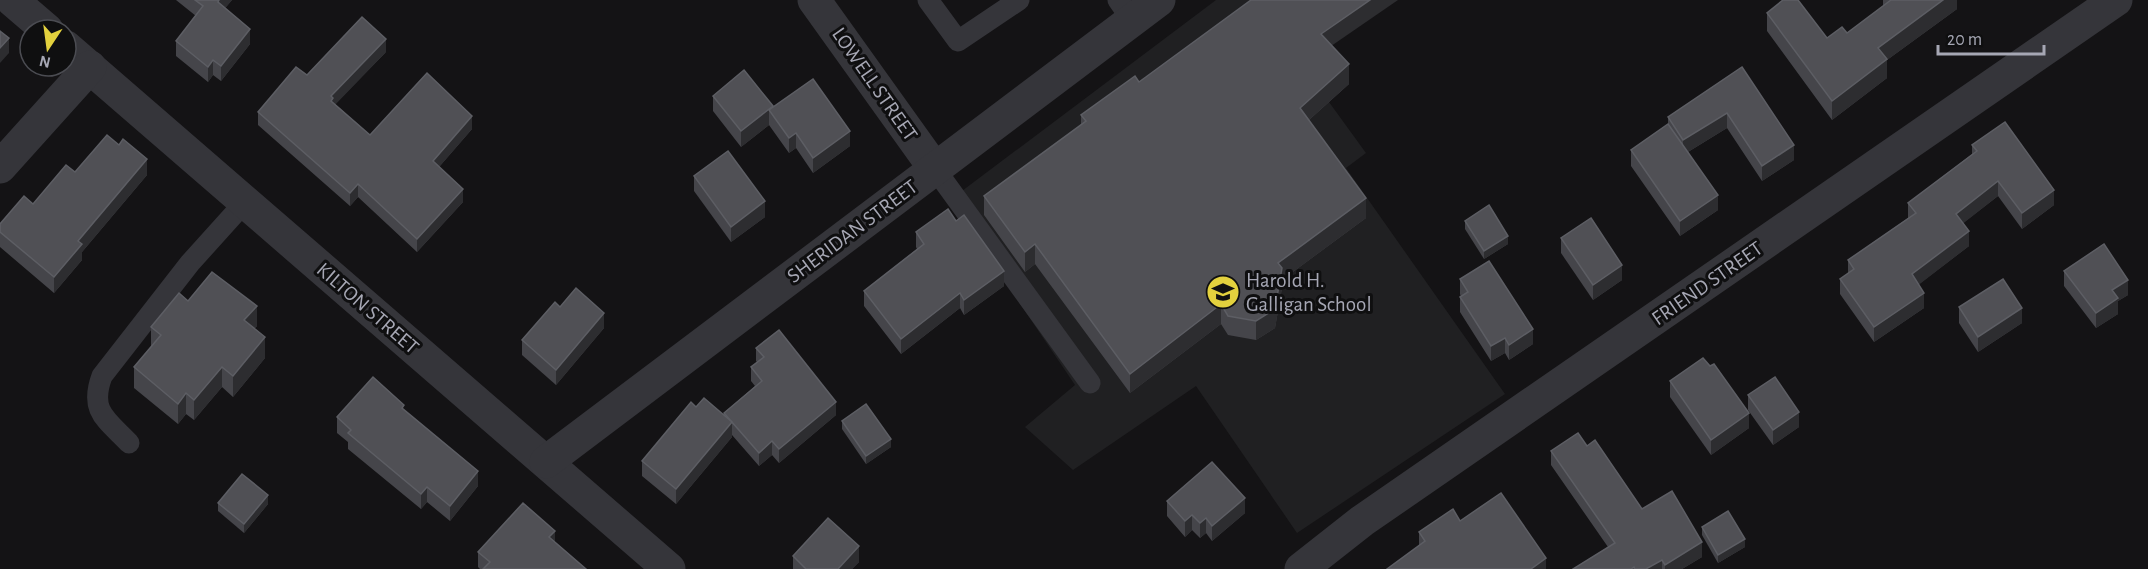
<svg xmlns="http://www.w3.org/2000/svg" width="2148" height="569" viewBox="0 0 2148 569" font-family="'Alegreya Sans',sans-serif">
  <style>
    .built { fill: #202022 }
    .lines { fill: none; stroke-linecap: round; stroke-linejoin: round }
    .service { stroke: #35353a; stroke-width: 21 }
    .minor { stroke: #35353a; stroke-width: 33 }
    .wall { fill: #45454a }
    .shaded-wall { fill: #2d2d30 }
    .building { fill: #505055; stroke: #5d5e64; stroke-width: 1.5 }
    .labels { text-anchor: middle; stroke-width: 6; stroke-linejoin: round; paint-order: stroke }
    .street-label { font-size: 21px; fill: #a6a7b4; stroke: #0f0f10 }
    .poi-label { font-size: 21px; fill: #a6a7b4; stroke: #0f0f10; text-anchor: start }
  </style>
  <rect width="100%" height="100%" fill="#141315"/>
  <polygon class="built" points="1216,0 1255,0 1366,153 1346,168 1505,394 1297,533 1196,386 1073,470 1025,427 1075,385 950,200"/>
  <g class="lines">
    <g class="service">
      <polyline points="928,0 958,41 1019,0"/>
      <polyline points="1118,0 1132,20"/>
      <polyline points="935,169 1090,383"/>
      <path d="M129 443C106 419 89 411 102 376L190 263 245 202"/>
    </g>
    <g class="minor">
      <polyline points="12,0 47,30"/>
      <polyline points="814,0 935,169"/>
      <polyline points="66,47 669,569"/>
      <polyline points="0,167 90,67"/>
      <polyline points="546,462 1159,0"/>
      <polyline points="1301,569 1362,521 2116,0"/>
    </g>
  </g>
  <g class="wall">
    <polygon points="176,0 232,0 225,8 250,44 221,81 213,75 208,82 176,56 176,41 196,16"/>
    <polygon points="1883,0 1957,0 1957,9 1887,60 1887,78 1832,120 1767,31 1767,13 1827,38 1847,33 1883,6"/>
    <polygon points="1332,46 1349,84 1309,120 1366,218 1282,280 1282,288 1275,328 1256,340 1228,335 1221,324 1130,393 1035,264 1025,272 984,215 984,196 1081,125 1081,115 1139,82"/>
    <polygon points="386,52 335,104 370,135 472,129 439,167 463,202 417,252 358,197 350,206 258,125 258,112 307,75"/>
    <polygon points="1742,67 1794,160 1762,181 1727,128 1688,152 1718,210 1680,236 1631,166 1631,150 1668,124 1668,117"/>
    <polygon points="713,96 773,107 850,146 813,173 796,148 789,153 769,125 741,147 713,111"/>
    <polygon points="1972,145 2054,205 2022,229 1998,196 1963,223 1969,246 1919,284 1924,308 1874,342 1840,294 1840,279 1848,274 1848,260 1908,218 1908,203 1972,154"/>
    <polygon points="75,172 147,175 82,252 82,260 54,293 0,247 0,224 33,204"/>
    <polygon points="694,176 765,217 731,242 694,191"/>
    <polygon points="1465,221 1508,244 1484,259 1465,229"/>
    <polygon points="916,232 1004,286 964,315 960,308 901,354 864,306 864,291 917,249 916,247"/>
    <polygon points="1561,238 1622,280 1593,300 1561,253"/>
    <polygon points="2064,271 2128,295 2118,301 2118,314 2096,328 2064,286"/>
    <polygon points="1460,279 1533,344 1509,360 1505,353 1491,361 1460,312 1460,297 1461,297 1460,294"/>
    <polygon points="188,301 257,326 254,329 265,358 233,397 222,387 194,420 186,414 178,424 134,388 134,367 151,347 151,327"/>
    <polygon points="560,307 604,328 556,385 522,355 522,340"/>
    <polygon points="1959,307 2022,323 1978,352 1959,323"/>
    <polygon points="756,348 836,415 779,463 772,455 759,466 732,435 732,437 676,504 642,476 642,461 696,407 724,416 724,413 755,386 751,381 751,367 757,362 756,361"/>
    <polygon points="1670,381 1749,428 1711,455 1670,397"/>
    <polygon points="1748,395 1799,427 1773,445 1748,410"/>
    <polygon points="404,410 478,486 450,521 427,502 421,509 348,449 348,442 337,433 337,417"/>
    <polygon points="842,421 891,447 866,464 842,429"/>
    <polygon points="1587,446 1642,509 1702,557 1682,569 1573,569 1608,547 1551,465 1551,451"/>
    <polygon points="1167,501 1245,513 1212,541 1206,533 1200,538 1192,530 1185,537 1167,516"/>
    <polygon points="218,503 268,504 244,533 218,511"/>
    <polygon points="1460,521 1546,569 1419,546 1419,532"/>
    <polygon points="1702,527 1745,547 1718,563 1702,535"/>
    <polygon points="555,542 586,569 480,569 478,567 478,552"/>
    <polygon points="793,556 859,562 852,569 793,569"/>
  </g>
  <g class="shaded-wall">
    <polygon points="219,0 232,0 218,17 218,2"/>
    <polygon points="1370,0 1398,0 1321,53 1321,34"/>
    <polygon points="1943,0 1957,0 1957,9 1887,60 1887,78 1832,120 1832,101 1878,48"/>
    <polygon points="250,29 250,44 221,81 221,66"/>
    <polygon points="9,38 9,53 0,63 0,48"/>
    <polygon points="386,39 386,52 333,107 331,114 331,96"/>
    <polygon points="213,60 213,75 208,82 208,67"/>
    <polygon points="1349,64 1349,84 1300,128 1300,108"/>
    <polygon points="773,106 773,116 769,110 769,125 741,147 741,131"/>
    <polygon points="1727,113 1727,128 1683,155 1683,140"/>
    <polygon points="472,116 472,129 433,174 433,161"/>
    <polygon points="850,131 850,146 813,173 813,158"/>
    <polygon points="796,133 796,148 789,153 789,138"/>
    <polygon points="1794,145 1794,160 1762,181 1762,166"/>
    <polygon points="147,159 147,175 82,252 82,260 54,293 54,277 78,241"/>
    <polygon points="1998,181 1998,196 1956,229 1956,214"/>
    <polygon points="358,184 358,197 350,206 350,193"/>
    <polygon points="463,189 463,202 417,252 417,239"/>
    <polygon points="2054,190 2054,205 2022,229 2022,213"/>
    <polygon points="1718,195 1718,210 1680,236 1680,221"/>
    <polygon points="1366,198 1366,218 1282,280 1282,288 1275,328 1256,340 1256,321 1278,263"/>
    <polygon points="765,201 765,217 731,242 731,227"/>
    <polygon points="1969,231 1969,246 1912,290 1912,274"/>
    <polygon points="1508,236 1508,244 1484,259 1484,251"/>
    <polygon points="1035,244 1035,264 1025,272 1025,252"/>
    <polygon points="1622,265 1622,280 1593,300 1593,285"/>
    <polygon points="1004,271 1004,286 964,315 964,300"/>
    <polygon points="2128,280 2128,295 2118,301 2118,314 2096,328 2096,313 2112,290"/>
    <polygon points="960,293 960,308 901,354 901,339"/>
    <polygon points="1924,293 1924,308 1874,342 1874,327"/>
    <polygon points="1221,304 1221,324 1130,393 1130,374"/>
    <polygon points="257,306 257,326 244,341 244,320"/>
    <polygon points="2022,308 2022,323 1978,352 1978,337"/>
    <polygon points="604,313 604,328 556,385 556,370"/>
    <polygon points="1533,329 1533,344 1509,360 1509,345"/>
    <polygon points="265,337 265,358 233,397 233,376"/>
    <polygon points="1505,338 1505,353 1491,361 1491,346"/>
    <polygon points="222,367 222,387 194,420 194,400"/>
    <polygon points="186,393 186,414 178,424 178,404"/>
    <polygon points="836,402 836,415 779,463 779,449"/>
    <polygon points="1799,412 1799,427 1773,445 1773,430"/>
    <polygon points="1749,413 1749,428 1711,455 1711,440"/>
    <polygon points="732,422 732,437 676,504 676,489"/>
    <polygon points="891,439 891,447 866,464 866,456"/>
    <polygon points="772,441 772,455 759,466 759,453"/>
    <polygon points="478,471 478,486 450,521 450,506"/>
    <polygon points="427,487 427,502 421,509 421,494"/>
    <polygon points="268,495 268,504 244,533 244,524"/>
    <polygon points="1245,498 1245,513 1212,541 1212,526"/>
    <polygon points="1192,515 1192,530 1185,537 1185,521"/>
    <polygon points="1206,518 1206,533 1200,538 1200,523"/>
    <polygon points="555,531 555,546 549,537"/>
    <polygon points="1745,539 1745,547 1718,563 1718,555"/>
    <polygon points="1702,542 1702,557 1682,569 1665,569 1665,565"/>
    <polygon points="859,546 859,562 852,569 838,569"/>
    <polygon points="1546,558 1546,569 1531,569"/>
    <polygon points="1662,560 1662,569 1646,569"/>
  </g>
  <g class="building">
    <polygon points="195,0 219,0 218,2 250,29 221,66 213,60 208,67 176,41 203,6"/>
    <polygon points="1251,0 1370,0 1321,34 1349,64 1300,108 1366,198 1278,263 1282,268 1275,309 1256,321 1228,316 1221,304 1130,374 1035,244 1025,252 984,196 1086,121 1081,115 1135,76 1139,82"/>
    <polygon points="1783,0 1798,0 1827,38 1842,27 1847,33 1891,0 1943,0 1878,48 1887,59 1832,101 1767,13"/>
    <polygon points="362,17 386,39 331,96 333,98 331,101 370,135 427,73 472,116 433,161 463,189 417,239 358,184 350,193 258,112 296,67 307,75"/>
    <polygon points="0,31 9,38 0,48"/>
    <polygon points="1742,67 1794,145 1762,166 1727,113 1683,140 1668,117"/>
    <polygon points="744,70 773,106 741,131 713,96"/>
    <polygon points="813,79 850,131 813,158 796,133 789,138 769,110"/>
    <polygon points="2005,122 2054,190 2022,213 1998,181 1956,214 1969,231 1912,274 1924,293 1874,327 1840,279 1854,269 1848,260 1916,213 1908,203 1977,151 1972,145"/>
    <polygon points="1668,124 1718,195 1680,221 1631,150"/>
    <polygon points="107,135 119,145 123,139 147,159 78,241 82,244 54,277 0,232 0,224 24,196 33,204 66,165 75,172"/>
    <polygon points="728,151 765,201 731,227 694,176"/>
    <polygon points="1489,205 1508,236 1484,251 1465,221"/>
    <polygon points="948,209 956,221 964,215 1004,271 964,300 960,293 901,339 864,291 924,244 916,232"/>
    <polygon points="1591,218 1622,265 1593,285 1561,238"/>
    <polygon points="2104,244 2128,280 2112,290 2118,298 2096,313 2064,271"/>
    <polygon points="1489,261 1533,329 1509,345 1505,338 1491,346 1460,297 1468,292 1460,279"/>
    <polygon points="212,272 257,306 244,320 265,337 233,376 222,367 194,400 186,393 178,404 134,367 161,335 151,327 179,293 188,301"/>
    <polygon points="2003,279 2022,308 1978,337 1959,307"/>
    <polygon points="576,288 604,313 556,370 522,340 555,302 560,307"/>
    <polygon points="779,330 836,402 779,449 772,441 759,453 724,413 762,381 751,367 764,357 756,348"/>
    <polygon points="1703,358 1710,366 1714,364 1749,413 1711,440 1670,381"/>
    <polygon points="373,377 404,405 402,408 478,471 450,506 427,487 421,494 348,433 351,430 337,417"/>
    <polygon points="1775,377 1799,412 1773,430 1748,395"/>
    <polygon points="704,398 732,422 676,489 642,461 691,402 696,407"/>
    <polygon points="866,404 891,439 866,456 842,421"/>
    <polygon points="1578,433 1587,446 1595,440 1642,509 1672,491 1702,542 1665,565 1662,560 1646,569 1635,569 1634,567 1631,569 1573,569 1615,543 1551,451"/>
    <polygon points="1212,462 1245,498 1212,526 1206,518 1200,523 1192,515 1185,521 1167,501"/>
    <polygon points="242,474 268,495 244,524 218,503"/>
    <polygon points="1501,493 1546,558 1531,569 1387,569 1425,541 1419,532 1453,509 1460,521"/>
    <polygon points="523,503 555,531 549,537 586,569 483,569 490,562 478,552"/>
    <polygon points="1728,511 1745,539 1718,555 1702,527"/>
    <polygon points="828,518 859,546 838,569 806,569 793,556"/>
  </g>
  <defs>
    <symbol id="school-disc" viewBox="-11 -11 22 22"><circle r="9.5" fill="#e3d13e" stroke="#0f0f10"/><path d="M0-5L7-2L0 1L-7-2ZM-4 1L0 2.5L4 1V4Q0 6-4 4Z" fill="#111"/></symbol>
  </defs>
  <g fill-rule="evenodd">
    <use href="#school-disc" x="1204" y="273" width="38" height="38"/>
  </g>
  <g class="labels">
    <g class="street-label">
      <text transform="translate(875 84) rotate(55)" y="7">LOWELL STREET</text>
      <text transform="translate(852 231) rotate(-37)" y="7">SHERIDAN STREET</text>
      <text transform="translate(1707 283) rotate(-35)" y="7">FRIEND STREET</text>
      <text transform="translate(368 308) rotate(41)" y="7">KILTON STREET</text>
    </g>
    <g class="poi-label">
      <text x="1246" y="287">Harold H.<tspan x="1246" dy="24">Galligan School</tspan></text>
    </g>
  </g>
  <g transform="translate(48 48) rotate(193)"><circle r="28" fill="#0f0f10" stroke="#4b4c52" stroke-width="1.5"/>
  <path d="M0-4.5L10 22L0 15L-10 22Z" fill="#e3d13e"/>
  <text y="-9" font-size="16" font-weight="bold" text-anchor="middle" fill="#a6a7b4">N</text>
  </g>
  <path d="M1938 45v9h106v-9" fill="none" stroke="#a6a7b4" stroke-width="3"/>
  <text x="1947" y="45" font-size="18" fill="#a6a7b4" stroke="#0f0f10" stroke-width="4.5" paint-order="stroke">20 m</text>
</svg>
